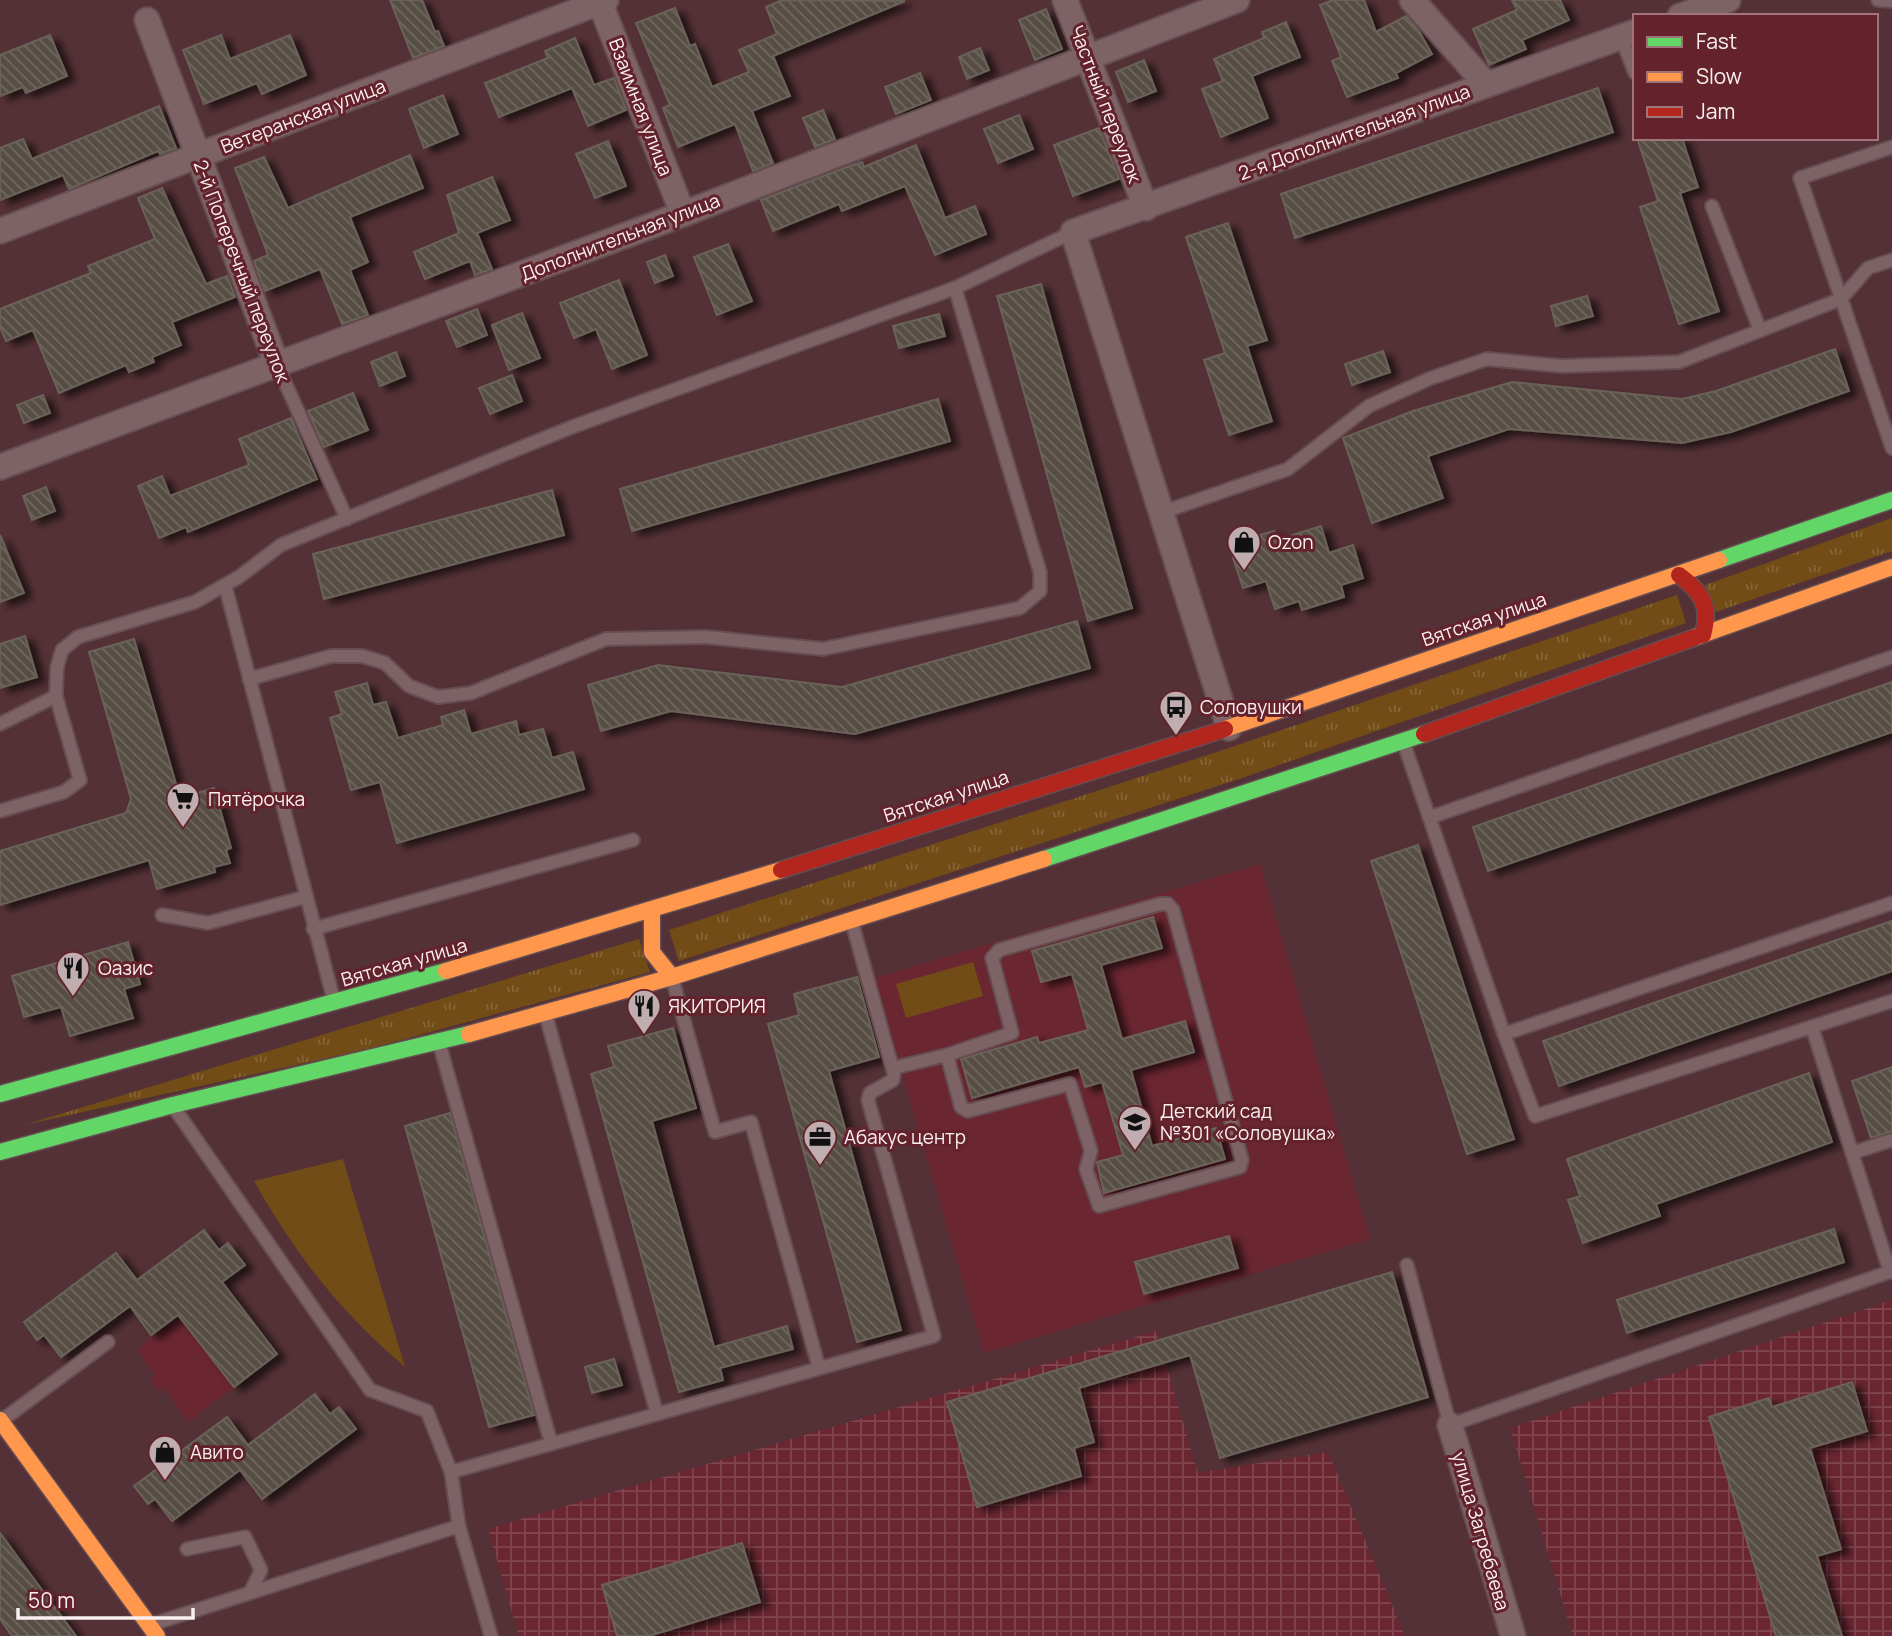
<svg xmlns="http://www.w3.org/2000/svg" width="1892" height="1636" viewBox="0 0 1892 1636" font-family="Manrope,sans-serif">
  <style>
    .built { fill: #6a2631 }
    .industrial { fill: url(#industrial-grid) }
    .grass { fill: url(#grass-tufts) }
    .garden { fill: #714c16 }
    .building { fill: url(#building-back-hatch); stroke: #6b6259; stroke-width: 2; filter: url(#shadow) }
    .lines { fill: none; stroke-linecap: round; stroke-linejoin: round }
    .lane-casing { stroke: #654d51; stroke-width: 16 }
    .street-casing { stroke: #654d51; stroke-width: 28 }
    .fast-casing { stroke: #654d51; stroke-width: 19 }
    .slow-casing { stroke: #654d51; stroke-width: 19 }
    .jam-casing { stroke: #654d51; stroke-width: 19 }
    .lane { stroke: #7d6266; stroke-width: 12 }
    .street { stroke: #7d6266; stroke-width: 24 }
    .fast { stroke: #63d668; stroke-width: 16 }
    .slow { stroke: #ff974d; stroke-width: 16 }
    .jam { stroke: #b3261e; stroke-width: 16 }
    .labels { text-anchor: middle; stroke-width: 6; stroke-linejoin: round; paint-order: stroke }
    .street-label { font-size: 19px; fill: #f9f0f1; stroke: #63222c }
    .poi-label { font-size: 19px; fill: #f9f0f1; stroke: #63222c; text-anchor: start }
  </style>
  <defs>
    <pattern id="industrial-grid" width="8" height="8" patternUnits="userSpaceOnUse" patternTransform="scale(1.75)"><rect width="8" height="8" fill="#6a2631"/><path d="M0 4h8M4 0v8" fill="none" stroke="#80464f"/></pattern>
    <pattern id="grass-tufts" width="24" height="20" patternUnits="userSpaceOnUse" patternTransform="scale(1.75)"><rect width="24" height="20" fill="#714c16"/><path d="M3 7l-1-3M5 7V3M7 7l1-3M15 17l-1-3M17 17v-4M19 17l1-3" fill="none" stroke="#866638"/></pattern>
    <pattern id="building-back-hatch" width="6" height="6" patternUnits="userSpaceOnUse" patternTransform="scale(1.75)"><rect width="6" height="6" fill="#574e45"/><path d="M-1 5l2 2M0 0l6 6M5-1l2 2" fill="none" stroke="#706860"/></pattern>
    <filter id="shadow"><feDropShadow dx="8" dy="4.5" stdDeviation="3.5" flood-color="#0009"/></filter>
  </defs>
  <rect width="100%" height="100%" fill="#543136"/>
  <g class="built">
    <polygon points="1260,864 1370,1239 984,1353 874,978"/>
    <polygon points="180,1316 234,1387 188,1422 164,1388 158,1392 150,1380 155,1375 137,1349"/>
  </g>
  <g class="industrial">
    <polygon points="1892,1300 1892,1636 1573,1636 1510,1428"/>
    <polygon points="1156,1331 1198,1473 1328,1452 1405,1636 519,1636 488,1529"/>
  </g>
  <g class="grass">
    <polygon points="1892,518 1892,551 1716,612 1705,585"/>
    <polygon points="1677,595 1686,623 1242,778 679,961 669,930 1232,747"/>
    <polygon points="639,939 650,972 368,1049 24,1125"/>
  </g>
  <g class="garden">
    <polygon points="973,962 983,996 906,1018 896,984"/>
    <path d="M343 1159 405 1367C341 1313 295 1254 254 1181Z"/>
  </g>
  <g class="building">
    <polygon points="390,0 422,0 435,32 438,31 444,46 413,58"/>
    <polygon points="782,0 905,1 773,56 790,96 752,111 773,163 753,171 735,124 678,147 663,108 670,105 636,23 675,8 690,46 695,44 712,87 749,72 739,50 777,34 766,7"/>
    <polygon points="1333,0 1364,0 1376,32 1406,16 1419,31 1432,54 1396,73 1398,78 1347,97 1332,61 1341,57 1320,5"/>
    <polygon points="1512,0 1560,0 1569,20 1522,40 1526,49 1489,65 1473,29 1517,10"/>
    <polygon points="1046,9 1062,49 1035,60 1019,20"/>
    <polygon points="1286,22 1300,57 1252,76 1268,118 1221,137 1202,89 1223,81 1214,59 1264,38 1262,32"/>
    <polygon points="50,35 67,76 26,93 23,87 0,96 0,55"/>
    <polygon points="221,35 230,59 290,35 306,75 262,94 257,83 204,104 183,50"/>
    <polygon points="575,38 594,85 614,78 626,110 588,126 572,88 499,117 485,83 548,58 545,51"/>
    <polygon points="980,48 989,70 967,79 959,57"/>
    <polygon points="1144,60 1156,91 1128,102 1116,72"/>
    <polygon points="920,73 931,100 896,114 885,87"/>
    <polygon points="1598,88 1613,132 1295,238 1281,194"/>
    <polygon points="443,95 458,134 424,148 409,109"/>
    <polygon points="159,106 176,148 160,154 158,151 69,189 63,175 0,200 0,148 23,139 32,159"/>
    <polygon points="823,110 835,139 815,147 803,118"/>
    <polygon points="1019,115 1033,149 998,163 984,129"/>
    <polygon points="1099,128 1119,179 1073,196 1054,145"/>
    <polygon points="1637,138 1682,138 1698,187 1680,193 1719,311 1679,324 1640,207 1658,201"/>
    <polygon points="608,141 626,186 595,198 576,154"/>
    <polygon points="916,145 945,218 975,206 986,234 935,255 905,186 842,211 839,204 773,231 761,200 847,167 862,162 864,167"/>
    <polygon points="410,155 423,188 350,217 368,262 350,270 368,315 342,324 320,269 265,291 254,261 268,255 235,168 264,157 288,208"/>
    <polygon points="492,177 510,220 477,233 492,269 475,275 470,261 425,279 414,252 459,233 447,195"/>
    <polygon points="162,188 206,284 227,276 235,297 172,322 181,345 152,357 154,362 129,372 126,365 59,393 33,330 6,341 0,327 0,309 91,273 88,266 155,239 138,198"/>
    <polygon points="1228,223 1267,340 1247,346 1272,421 1229,435 1204,360 1225,353 1186,237"/>
    <polygon points="728,244 752,301 717,315 694,257"/>
    <polygon points="665,255 673,276 655,283 647,262"/>
    <polygon points="619,280 647,355 612,369 596,329 574,338 560,303"/>
    <polygon points="1041,284 1132,608 1088,621 997,296"/>
    <polygon points="1587,296 1593,316 1556,326 1551,306"/>
    <polygon points="477,309 487,335 457,347 446,321"/>
    <polygon points="522,313 540,358 509,370 492,325"/>
    <polygon points="939,314 945,336 899,348 893,326"/>
    <polygon points="1835,349 1849,391 1731,432 1682,443 1509,429 1428,456 1443,498 1372,523 1343,438 1413,411 1512,382 1682,399 1716,391"/>
    <polygon points="1383,351 1390,372 1352,385 1345,364"/>
    <polygon points="396,352 405,376 380,386 371,362"/>
    <polygon points="512,375 522,401 490,414 479,388"/>
    <polygon points="353,393 368,430 324,447 308,411"/>
    <polygon points="43,395 50,413 24,423 17,405"/>
    <polygon points="938,399 950,441 632,531 620,489"/>
    <polygon points="291,418 317,479 188,532 186,527 159,538 138,486 162,476 170,496 249,465 239,439"/>
    <polygon points="46,487 55,511 32,520 23,496"/>
    <polygon points="552,490 564,535 324,599 313,554"/>
    <polygon points="1321,526 1329,553 1353,545 1363,578 1341,585 1344,597 1302,610 1299,601 1275,609 1266,581 1243,588 1233,558 1254,552 1249,538 1274,531 1277,540"/>
    <polygon points="0,535 24,593 0,602"/>
    <polygon points="1077,621 1090,668 855,734 671,711 601,731 588,685 658,665 842,687"/>
    <polygon points="25,636 37,677 0,688 0,644"/>
    <polygon points="134,639 180,798 214,788 231,848 226,850 230,863 214,867 215,872 157,889 149,860 0,905 0,851 126,813 131,799 89,652"/>
    <polygon points="1892,682 1892,732 1488,871 1473,827"/>
    <polygon points="367,683 373,705 386,702 398,738 443,725 441,717 464,710 471,734 516,721 519,735 543,729 552,758 573,752 584,789 397,843 380,782 351,790 330,718 342,714 335,692"/>
    <polygon points="1418,845 1514,1139 1467,1154 1371,861"/>
    <polygon points="1153,917 1162,948 1101,965 1122,1039 1185,1021 1194,1052 1131,1070 1152,1146 1216,1128 1225,1159 1104,1193 1097,1162 1123,1155 1102,1082 1085,1087 1079,1067 972,1098 961,1059 1037,1037 1039,1043 1088,1030 1072,974 1041,982 1032,951"/>
    <polygon points="1892,921 1892,971 1559,1086 1543,1041"/>
    <polygon points="128,942 140,984 124,989 133,1018 70,1036 61,1007 24,1017 12,976"/>
    <polygon points="857,977 879,1057 829,1071 901,1330 857,1342 768,1024 799,1015 794,994"/>
    <polygon points="673,1028 696,1108 652,1121 714,1347 787,1326 793,1349 720,1368 723,1380 679,1392 591,1074 614,1067 608,1046"/>
    <polygon points="1892,1067 1892,1131 1871,1138 1852,1081"/>
    <polygon points="1809,1073 1832,1142 1656,1204 1660,1216 1583,1243 1568,1200 1580,1196 1567,1159"/>
    <polygon points="450,1113 534,1415 489,1427 405,1126"/>
    <polygon points="1834,1229 1844,1262 1627,1333 1617,1300"/>
    <polygon points="204,1230 219,1250 228,1243 245,1265 222,1282 277,1354 234,1387 178,1315 151,1335 130,1306 61,1357 44,1335 37,1340 24,1322 116,1253 137,1280"/>
    <polygon points="1229,1236 1238,1268 1144,1294 1135,1262"/>
    <polygon points="1392,1272 1428,1397 1220,1458 1190,1355 1079,1388 1094,1442 1074,1448 1081,1476 977,1507 947,1402"/>
    <polygon points="614,1359 622,1385 592,1393 585,1367"/>
    <polygon points="1852,1382 1867,1431 1810,1448 1841,1549 1817,1556 1842,1636 1776,1636 1709,1417 1769,1398 1772,1407"/>
    <polygon points="315,1394 330,1414 339,1407 356,1429 262,1499 240,1470 172,1521 155,1499 148,1504 134,1486 227,1417 248,1445"/>
    <polygon points="0,1533 76,1636 12,1636 0,1619"/>
    <polygon points="742,1543 760,1602 649,1636 617,1636 602,1585"/>
  </g>
  <g class="lines">
    <defs>
      <g id="lane">
        <polyline points="1878,0 1892,1"/>
        <polyline points="1621,37 1635,73"/>
        <polyline points="1892,147 1800,178 1892,448"/>
        <polyline points="1712,206 1760,330"/>
        <polyline points="277,365 347,519"/>
        <polyline points="1160,513 1288,469 1369,406 1431,378 1487,359 1562,366 1679,362 1841,299 1868,268 1892,260"/>
        <polyline points="225,585 334,1001"/>
        <polyline points="249,679 331,656 362,656 385,663 409,686 438,697 471,693 606,639 706,637 823,649 1020,608 1040,591 1040,572 955,288"/>
        <polyline points="0,724 56,696 57,667 62,650 78,637 195,602 239,577 281,545 572,427 955,288 1073,232"/>
        <polyline points="1404,744 1504,1034 1892,903"/>
        <polyline points="0,811 64,792 80,780 56,696"/>
        <polyline points="1431,817 1892,657"/>
        <polyline points="162,915 208,923 305,897"/>
        <polyline points="313,929 633,840"/>
        <polyline points="673,981 715,1132 751,1122 819,1368"/>
        <polyline points="546,1016 657,1414"/>
        <polyline points="1812,1027 1890,1272"/>
        <polyline points="1504,1034 1535,1116 1892,1001"/>
        <polyline points="440,1046 551,1443"/>
        <polyline points="893,1068 947,1055 961,1107 968,1111 1070,1084 1091,1151 1086,1169 1099,1206 1240,1167 1242,1160 1173,910 1168,904 1160,904 999,950 992,958 1012,1033 947,1055"/>
        <polyline points="175,1109 370,1390 427,1411 451,1472 459,1526 491,1636"/>
        <polyline points="1852,1153 1892,1140"/>
        <polyline points="1407,1265 1450,1425 1892,1271"/>
        <polyline points="1,1421 108,1342"/>
        <polyline points="451,1472 934,1336 868,1100 870,1093 893,1080 894,1074 853,926"/>
        <polyline points="187,1549 245,1537 261,1570 250,1593"/>
        <polyline points="153,1624 459,1526"/>
      </g>
      <g id="street">
        <polyline points="599,0 683,214"/>
        <polyline points="1065,0 1146,208"/>
        <polyline points="1412,0 1486,84"/>
        <polyline points="1680,16 1728,0"/>
        <polyline points="147,20 277,365"/>
        <polyline points="0,231 606,0"/>
        <polyline points="0,467 683,214 1237,0"/>
        <polyline points="1229,728 1073,232 1635,32"/>
        <polyline points="1450,1425 1513,1636"/>
      </g>
      <g id="fast">
        <polyline points="1719,560 1892,500"/>
        <polyline points="1044,859 1424,734"/>
        <polyline points="0,1094 446,971"/>
        <polyline points="0,1152 173,1105 469,1034"/>
      </g>
      <g id="slow">
        <polyline points="1696,637 1892,567"/>
        <polyline points="1225,729 1719,560"/>
        <polyline points="652,911 652,952 672,977"/>
        <polyline points="446,971 781,870"/>
        <polyline points="469,1034 672,977 1044,859"/>
        <polyline points="0,1420 157,1636"/>
      </g>
      <g id="jam">
        <path d="M1679 575C1702 592 1711 606 1703 635"/>
        <polyline points="1424,734 1696,637"/>
        <polyline points="781,870 1225,729"/>
      </g>
    </defs>
    <use href="#lane" class="lane-casing"/>
    <use href="#street" class="street-casing"/>
    <use href="#fast" class="fast-casing"/>
    <use href="#slow" class="slow-casing"/>
    <use href="#jam" class="jam-casing"/>
    <use href="#lane" class="lane"/>
    <use href="#street" class="street"/>
    <use href="#fast" class="fast"/>
    <use href="#slow" class="slow"/>
    <use href="#jam" class="jam"/>
  </g>
  <defs>
    <symbol id="shop-pin" viewBox="-11 -11 22 30"><path d="M0 17L-7.5 6A9.5 9.5 0 1 1 7.5 6Z" fill="#bfadb0" stroke="#63222c"/><path d="M-5-2.5h2.3a2.7 3.5 0 0 1 5.4 0H5L5.5 6h-11ZM-1.5-2.5h3a1.5 2.3 0 0 0-3 0Z" fill="#111"/></symbol>
    <symbol id="bus-pin" viewBox="-11 -11 22 30"><path d="M0 17L-7.5 6A9.5 9.5 0 1 1 7.5 6Z" fill="#bfadb0" stroke="#63222c"/><path d="M-5-6H5V4H4V6H2V4H-2V6H-4V4H-5ZM-3.5-4V0h7V-4ZM-3.5 1.2v1.5H-2V1.2ZM2 1.2v1.5H3.5V1.2Z" fill="#111"/></symbol>
    <symbol id="supermarket-pin" viewBox="-11 -11 22 30"><path d="M0 17L-7.5 6A9.5 9.5 0 1 1 7.5 6Z" fill="#bfadb0" stroke="#63222c"/><path d="M-6-5.5h2.5l.6 2H6L4.5 2H-2.5L-4.4-4H-6ZM-1.5 3.2a1.3 1.3 0 1 0 .1 0ZM3 3.2a1.3 1.3 0 1 0 .1 0Z" fill="#111"/></symbol>
    <symbol id="restaurant-pin" viewBox="-11 -11 22 30"><path d="M0 17L-7.5 6A9.5 9.5 0 1 1 7.5 6Z" fill="#bfadb0" stroke="#63222c"/><path d="M-5-6h1v4h1v-4h1v4h1v-4h1v5L-1.5 .5V6h-2V.5L-5-1ZM5-6V6H3V1.5H1.5Q1.5-4 5-6Z" fill="#111"/></symbol>
    <symbol id="school-pin" viewBox="-11 -11 22 30"><path d="M0 17L-7.5 6A9.5 9.5 0 1 1 7.5 6Z" fill="#bfadb0" stroke="#63222c"/><path d="M0-5L7-2L0 1L-7-2ZM-4 1L0 2.5L4 1V4Q0 6-4 4Z" fill="#111"/></symbol>
    <symbol id="office-pin" viewBox="-11 -11 22 30"><path d="M0 17L-7.5 6A9.5 9.5 0 1 1 7.5 6Z" fill="#bfadb0" stroke="#63222c"/><path d="M-6-3h4V-5.5h4V-3h4V5H-6ZM-1-4.5V-3h2v-1.5ZM-6 0V1H6V0Z" fill="#111"/></symbol>
  </defs>
  <g fill-rule="evenodd">
    <use href="#shop-pin" x="1225" y="523" width="38" height="52"/>
    <use href="#bus-pin" x="1157" y="688" width="38" height="52"/>
    <use href="#supermarket-pin" x="164" y="780" width="38" height="52"/>
    <use href="#restaurant-pin" x="54" y="949" width="38" height="52"/>
    <use href="#restaurant-pin" x="625" y="987" width="38" height="52"/>
    <use href="#school-pin" x="1116" y="1103" width="38" height="52"/>
    <use href="#office-pin" x="801" y="1118" width="38" height="52"/>
    <use href="#shop-pin" x="146" y="1433" width="38" height="52"/>
  </g>
  <g class="labels">
    <g class="street-label">
      <text transform="translate(1106 104) rotate(69)" y="7">Частный переулок</text>
      <text transform="translate(641 107) rotate(69)" y="7">Взаимная улица</text>
      <text transform="translate(303 116) rotate(-21)" y="7">Ветеранская улица</text>
      <text transform="translate(1354 132) rotate(-20)" y="7">2-я Дополнительная улица</text>
      <text transform="translate(620 237) rotate(-21)" y="7">Дополнительная улица</text>
      <text transform="translate(242 271) rotate(69)" y="7">2-й Поперечный переулок</text>
      <text transform="translate(1484 619) rotate(-19)" y="7">Вятская улица</text>
      <text transform="translate(946 796) rotate(-18)" y="7">Вятская улица</text>
      <text transform="translate(404 962) rotate(-16)" y="7">Вятская улица</text>
      <text transform="translate(1481 1531) rotate(74)" y="7">улица Загребаева</text>
    </g>
    <g class="poi-label">
      <text x="1268" y="549">Ozon</text>
      <text x="1200" y="714">Соловушки</text>
      <text x="208" y="806">Пятёрочка</text>
      <text x="98" y="975">Оазис</text>
      <text x="668" y="1013">ЯКИТОРИЯ</text>
      <text x="1160" y="1118">Детский сад<tspan x="1160" dy="22">№301 «Соловушка»</tspan></text>
      <text x="844" y="1144">Абакус центр</text>
      <text x="190" y="1459">Авито</text>
    </g>
  </g>
  <rect x="1633" y="14" width="245" height="126" fill="#63222c" stroke="#9f747b" stroke-width="2"/>
  <rect x="1647" y="37" width="35" height="10" fill="#63d668" stroke="#9f747b" stroke-width="2"/>
  <text x="1696" y="49" font-size="21" fill="#f9f0f1">Fast</text>
  <rect x="1647" y="72" width="35" height="10" fill="#ff974d" stroke="#9f747b" stroke-width="2"/>
  <text x="1696" y="84" font-size="21" fill="#f9f0f1">Slow</text>
  <rect x="1647" y="107" width="35" height="10" fill="#b3261e" stroke="#9f747b" stroke-width="2"/>
  <text x="1696" y="119" font-size="21" fill="#f9f0f1">Jam</text>
  <path d="M18 1608v10h175v-10" fill="none" stroke="#f9f0f1" stroke-width="3.5"/>
  <text x="28" y="1608" font-size="21" fill="#f9f0f1" stroke="#63222c" stroke-width="5" paint-order="stroke">50 m</text>
</svg>
